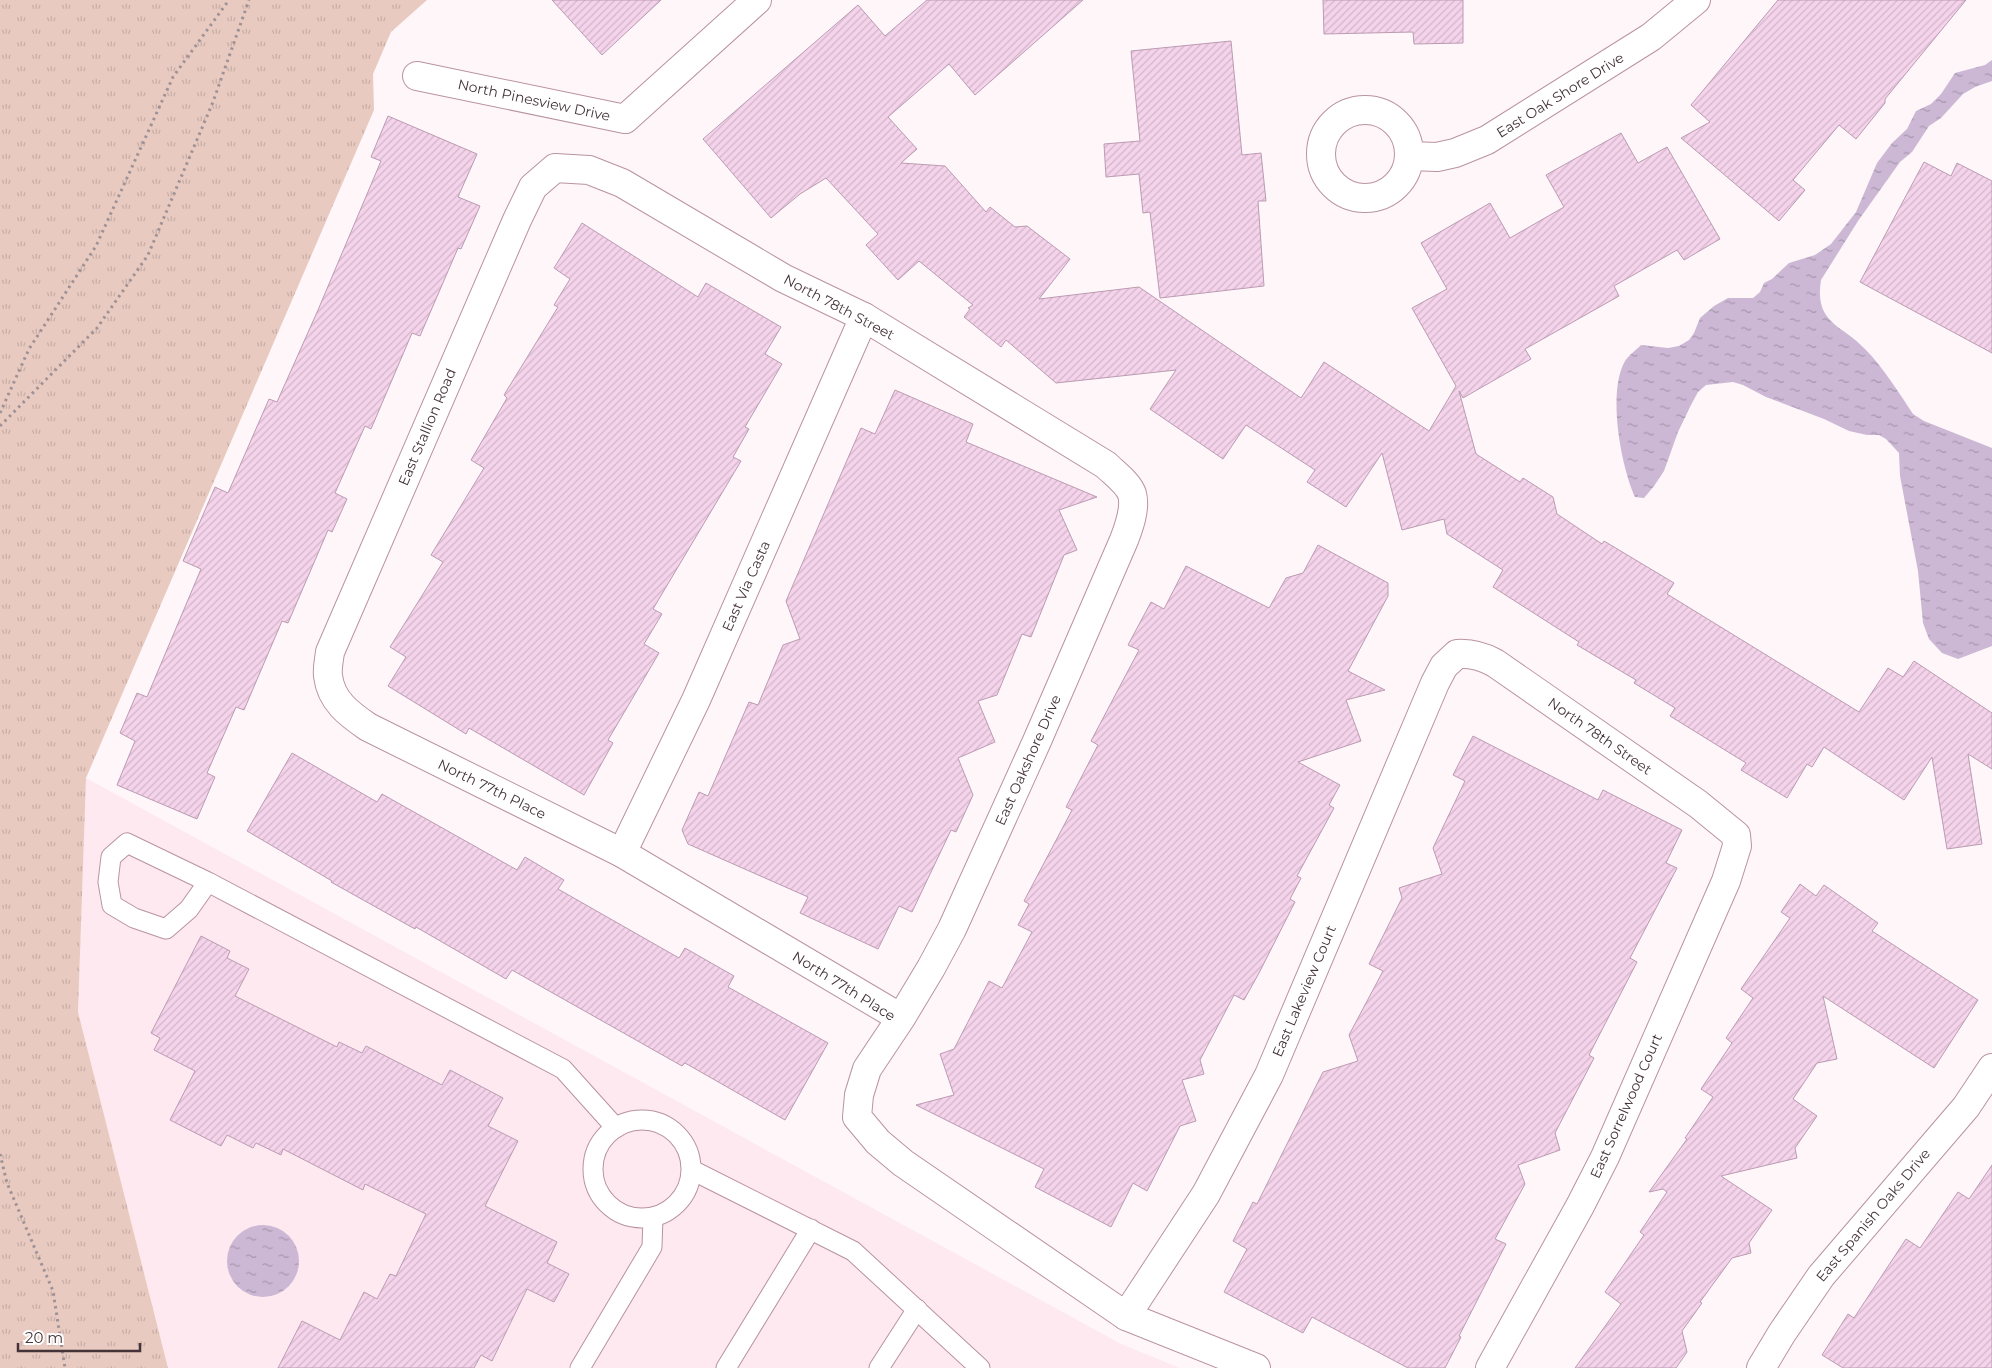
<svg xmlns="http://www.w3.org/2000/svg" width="1992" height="1368" viewBox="0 0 1992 1368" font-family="Montserrat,sans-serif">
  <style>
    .built { fill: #fde9ef }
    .grass { fill: url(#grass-tufts) }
    .water { fill: url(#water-ripples) }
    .building { fill: url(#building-hatch); stroke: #bb9bb2 }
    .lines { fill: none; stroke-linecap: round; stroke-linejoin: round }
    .service-casing { stroke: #b993a0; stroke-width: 21 }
    .minor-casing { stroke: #b993a0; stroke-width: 30 }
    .path { stroke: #9e9296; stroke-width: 3; stroke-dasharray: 2.5 4; stroke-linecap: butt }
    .service { stroke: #fff; stroke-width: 19 }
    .minor { stroke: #fff; stroke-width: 28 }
    .labels { text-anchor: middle; stroke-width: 5; stroke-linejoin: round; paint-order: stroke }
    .street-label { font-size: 14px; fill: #443439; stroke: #fff }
  </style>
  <defs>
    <pattern id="grass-tufts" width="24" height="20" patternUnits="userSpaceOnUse" patternTransform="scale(1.25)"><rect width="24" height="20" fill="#e8cac0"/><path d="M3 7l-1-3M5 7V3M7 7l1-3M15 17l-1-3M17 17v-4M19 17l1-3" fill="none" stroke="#c8aea6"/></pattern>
    <pattern id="water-ripples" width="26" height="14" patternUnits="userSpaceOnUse" patternTransform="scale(1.25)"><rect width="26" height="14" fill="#ccb8d5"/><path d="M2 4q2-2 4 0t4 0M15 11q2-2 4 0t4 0" fill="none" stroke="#a796ae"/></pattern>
    <pattern id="building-hatch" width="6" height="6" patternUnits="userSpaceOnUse" patternTransform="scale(1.25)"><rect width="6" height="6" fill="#f4d3eb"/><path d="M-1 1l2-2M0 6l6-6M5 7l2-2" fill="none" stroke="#d2b6ca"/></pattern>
  </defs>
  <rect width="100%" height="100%" fill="#fff6f9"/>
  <polygon class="built" points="86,778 1121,1344 1180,1368 168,1368 78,1012"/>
  <polygon class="grass" points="0,0 427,0 391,32 373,74 374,110 86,778 78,1012 168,1368 0,1368"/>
  <g class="water">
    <path d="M1992 60V81L1975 87 1963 94 1941 118 1929 126 1912 152 1900 162 1858 221 1821 280C1814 324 1842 324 1865 349 1882 366 1900 394 1913 414L1924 421 1992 448V646L1958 659 1942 653 1929 639 1923 623 1918 571 1900 476 1899 453 1886 439 1879 435H1867L1849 431 1824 419 1766 397 1743 385 1733 382 1706 385 1698 392 1691 405 1678 432 1664 471 1654 486 1644 498 1635 497C1621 466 1607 392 1625 361 1629 355 1636 350 1641 345L1668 348 1679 346 1689 340 1694 333 1700 318 1714 306 1728 298H1753L1760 292 1764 283 1772 279 1789 263 1815 255 1831 244 1856 212 1877 163 1892 143 1907 129 1916 111 1931 104 1941 94 1955 73 1985 65Z"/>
    <circle cx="263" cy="1261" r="36"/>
  </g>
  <g class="building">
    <polygon points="552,0 661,0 602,55"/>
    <polygon points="927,0 1083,0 975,95 949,64 888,117 917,149 901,163 945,166 986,212 990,207 1015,227 1027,226 1070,259 1039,299 1139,287 1301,398 1324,362 1429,431 1456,386 1412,308 1447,289 1421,243 1490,203 1510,238 1564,207 1546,175 1621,133 1638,163 1667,147 1720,239 1684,260 1677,250 1614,286 1619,296 1525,349 1531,359 1463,398 1459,391 1476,454 1520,482 1523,478 1553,497 1557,514 1602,544 1604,541 1674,583 1667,594 1859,712 1888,668 1903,677 1914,661 1992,713 1992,769 1968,754 1982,844 1947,849 1932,757 1904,800 1824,747 1812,767 1807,764 1787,798 1741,770 1746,763 1670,716 1675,708 1634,683 1636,680 1577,645 1579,642 1493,587 1503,570 1447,534 1444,519 1402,530 1382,453 1346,507 1307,482 1315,470 1246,425 1223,459 1150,409 1176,370 1056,383 1006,340 1001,347 964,317 970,309 968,308 973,305 919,261 898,280 866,245 878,234 826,178 800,194 771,218 703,139 858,5 885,36"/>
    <polygon points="1323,0 1463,0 1463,43 1414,44 1413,32 1324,34"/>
    <polygon points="1778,0 1966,0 1885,99 1885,103 1856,139 1839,125 1793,180 1805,190 1779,221 1681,138 1710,122 1691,105"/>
    <polygon points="1231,41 1242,155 1261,153 1266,201 1258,201 1264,286 1160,298 1150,212 1143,213 1139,174 1106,177 1104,144 1140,141 1131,51"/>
    <polygon points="388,116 477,154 458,197 480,206 461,249 458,248 420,336 412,333 371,429 365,426 335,493 347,499 332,532 328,530 288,623 282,621 244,710 236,707 207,773 215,777 197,819 117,785 135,741 120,733 137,693 147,697 201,569 183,561 215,487 228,493 269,399 277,402 318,310 381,161 371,157"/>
    <polygon points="1924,162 1951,176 1957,163 1992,181 1992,353 1860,282"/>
    <polygon points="582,223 698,297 706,283 781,327 765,354 782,364 745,427 749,429 733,457 741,461 653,609 662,614 644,644 659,653 608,740 613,743 584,795 469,728 466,734 388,686 406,657 390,647 443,562 431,555 484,468 471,460 507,398 504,395 558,307 554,305 570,279 554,268"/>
    <polygon points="895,390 973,424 966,442 1097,497 1059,510 1077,550 1064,555 1031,637 1022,634 997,695 978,701 995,742 958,758 973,795 956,832 951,830 912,912 899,906 878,949 800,913 808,897 688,844 682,830 699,792 708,796 749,702 758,705 783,645 800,639 786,601 861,428 875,434"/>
    <polygon points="1318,545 1388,583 1388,596 1348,671 1385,690 1346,700 1361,741 1298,762 1340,785 1329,805 1334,808 1297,876 1301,878 1290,899 1295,902 1259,973 1244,1000 1234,995 1200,1060 1204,1074 1182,1080 1196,1121 1180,1126 1147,1191 1133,1183 1111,1227 1035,1187 1044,1169 916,1105 954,1095 940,1054 954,1049 989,981 1002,988 1032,932 1018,925 1029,904 1024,901 1072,810 1066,807 1098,745 1091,741 1139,650 1128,645 1151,602 1164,609 1186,566 1269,608 1286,578 1303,573"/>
    <polygon points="1473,736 1598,800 1603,790 1682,830 1666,863 1677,868 1630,958 1637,962 1589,1055 1594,1058 1555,1133 1560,1150 1518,1165 1525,1184 1495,1239 1506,1244 1459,1336 1461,1337 1445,1368 1408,1368 1312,1317 1303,1333 1224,1292 1247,1249 1233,1241 1253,1202 1257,1204 1323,1072 1358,1061 1349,1035 1383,971 1369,964 1402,898 1399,888 1442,874 1433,848 1465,781 1453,775"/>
    <polygon points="292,753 377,802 382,794 517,870 525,857 564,880 558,889 679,958 685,948 734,976 728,987 828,1043 785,1120 685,1063 682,1066 512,970 506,979 416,927 415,929 331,882 332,881 247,831"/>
    <polygon points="1800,884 1816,896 1824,885 1878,923 1872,931 1978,1000 1934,1068 1823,996 1837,1059 1817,1063 1793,1099 1817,1116 1795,1148 1797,1158 1721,1176 1772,1210 1749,1243 1751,1253 1732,1258 1700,1302 1702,1303 1682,1331 1687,1352 1676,1368 1575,1368 1621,1304 1605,1292 1644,1235 1640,1232 1667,1192 1663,1189 1649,1192 1687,1139 1685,1138 1713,1097 1701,1089 1732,1043 1726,1038 1753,998 1741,989 1790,918 1781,912"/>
    <polygon points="201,936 230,951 227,958 249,969 235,996 337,1047 339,1042 362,1053 366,1046 442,1085 450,1070 503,1098 488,1126 518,1141 485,1206 557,1242 547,1263 569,1274 554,1302 527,1289 492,1361 481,1355 474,1368 278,1368 302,1321 340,1340 364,1292 377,1299 390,1274 396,1276 426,1214 365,1184 363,1190 283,1149 281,1155 256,1143 253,1148 227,1135 221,1146 170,1120 195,1071 154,1050 160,1038 151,1033"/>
    <polygon points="1992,1165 1992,1368 1843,1368 1822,1355 1848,1314 1854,1318 1906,1239 1920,1248 1958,1192 1969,1199"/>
  </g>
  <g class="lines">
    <defs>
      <g id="service">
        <polyline points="208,882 189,909 166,929 134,918 112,905 108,882 111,857 127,843 208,882 563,1069 616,1128"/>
        <circle cx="642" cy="1169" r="49"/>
        <polyline points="692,1170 853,1251 980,1368"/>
        <polyline points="580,1368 652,1247 653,1217"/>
        <polyline points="726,1368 811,1229"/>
        <polyline points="879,1368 917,1309"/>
      </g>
      <g id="minor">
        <polyline points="417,76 625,119 757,0"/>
        <circle cx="1365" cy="154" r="44"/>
        <polyline points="1409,156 1437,157 1455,153 1487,140 1651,37 1696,0"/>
        <polyline points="622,853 696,700 864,317"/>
        <path d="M901 1018 931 968 952 929 1037 741 1124 540C1129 527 1136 508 1132 494 1128 483 1114 473 1106 465L864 317 783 278 622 183 589 170 555 168 533 187 517 220 330 652C329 660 327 668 328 676 331 701 349 714 368 727L622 853 901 1018 867 1069 859 1095 857 1117 878 1142 903 1163 1126 1316 1256 1368"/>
        <path d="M1126 1316 1206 1194 1269 1075 1435 683 1444 666 1457 654C1471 653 1482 656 1495 663L1698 804 1736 835 1737 846 1726 881 1605 1157 1580 1206 1490 1368"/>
        <polyline points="1761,1368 1782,1333 1821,1276 1966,1107 1992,1068"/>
      </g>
    </defs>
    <use href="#service" class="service-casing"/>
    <use href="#minor" class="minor-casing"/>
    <g class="path">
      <polyline points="0,413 29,349 96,246 173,77 229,0"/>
      <polyline points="0,426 97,328 148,255 213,102 249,0"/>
      <polyline points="0,1154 7,1183 53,1291 65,1368"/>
    </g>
    <use href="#service" class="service"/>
    <use href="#minor" class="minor"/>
  </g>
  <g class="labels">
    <g class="street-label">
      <text transform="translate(1560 95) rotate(-32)" y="5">East Oak Shore Drive</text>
      <text transform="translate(534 100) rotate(12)" y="5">North Pinesview Drive</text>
      <text transform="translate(839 307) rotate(28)" y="5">North 78th Street</text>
      <text transform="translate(427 427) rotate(-67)" y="5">East Stallion Road</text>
      <text transform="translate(746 586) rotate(-66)" y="5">East Via Casta</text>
      <text transform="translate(1600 736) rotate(35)" y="5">North 78th Street</text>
      <text transform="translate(1028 760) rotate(-66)" y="5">East Oakshore Drive</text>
      <text transform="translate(492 789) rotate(26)" y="5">North 77th Place</text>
      <text transform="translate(844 986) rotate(32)" y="5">North 77th Place</text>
      <text transform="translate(1304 991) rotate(-67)" y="5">East Lakeview Court</text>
      <text transform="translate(1626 1106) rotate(-66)" y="5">East Sorrelwood Court</text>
      <text transform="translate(1873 1215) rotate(-50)" y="5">East Spanish Oaks Drive</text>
    </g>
  </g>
  <path d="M18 1343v8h122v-8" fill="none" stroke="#443439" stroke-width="2.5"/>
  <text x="25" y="1343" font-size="15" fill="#443439" stroke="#ffffff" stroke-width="4" paint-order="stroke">20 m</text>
</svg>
